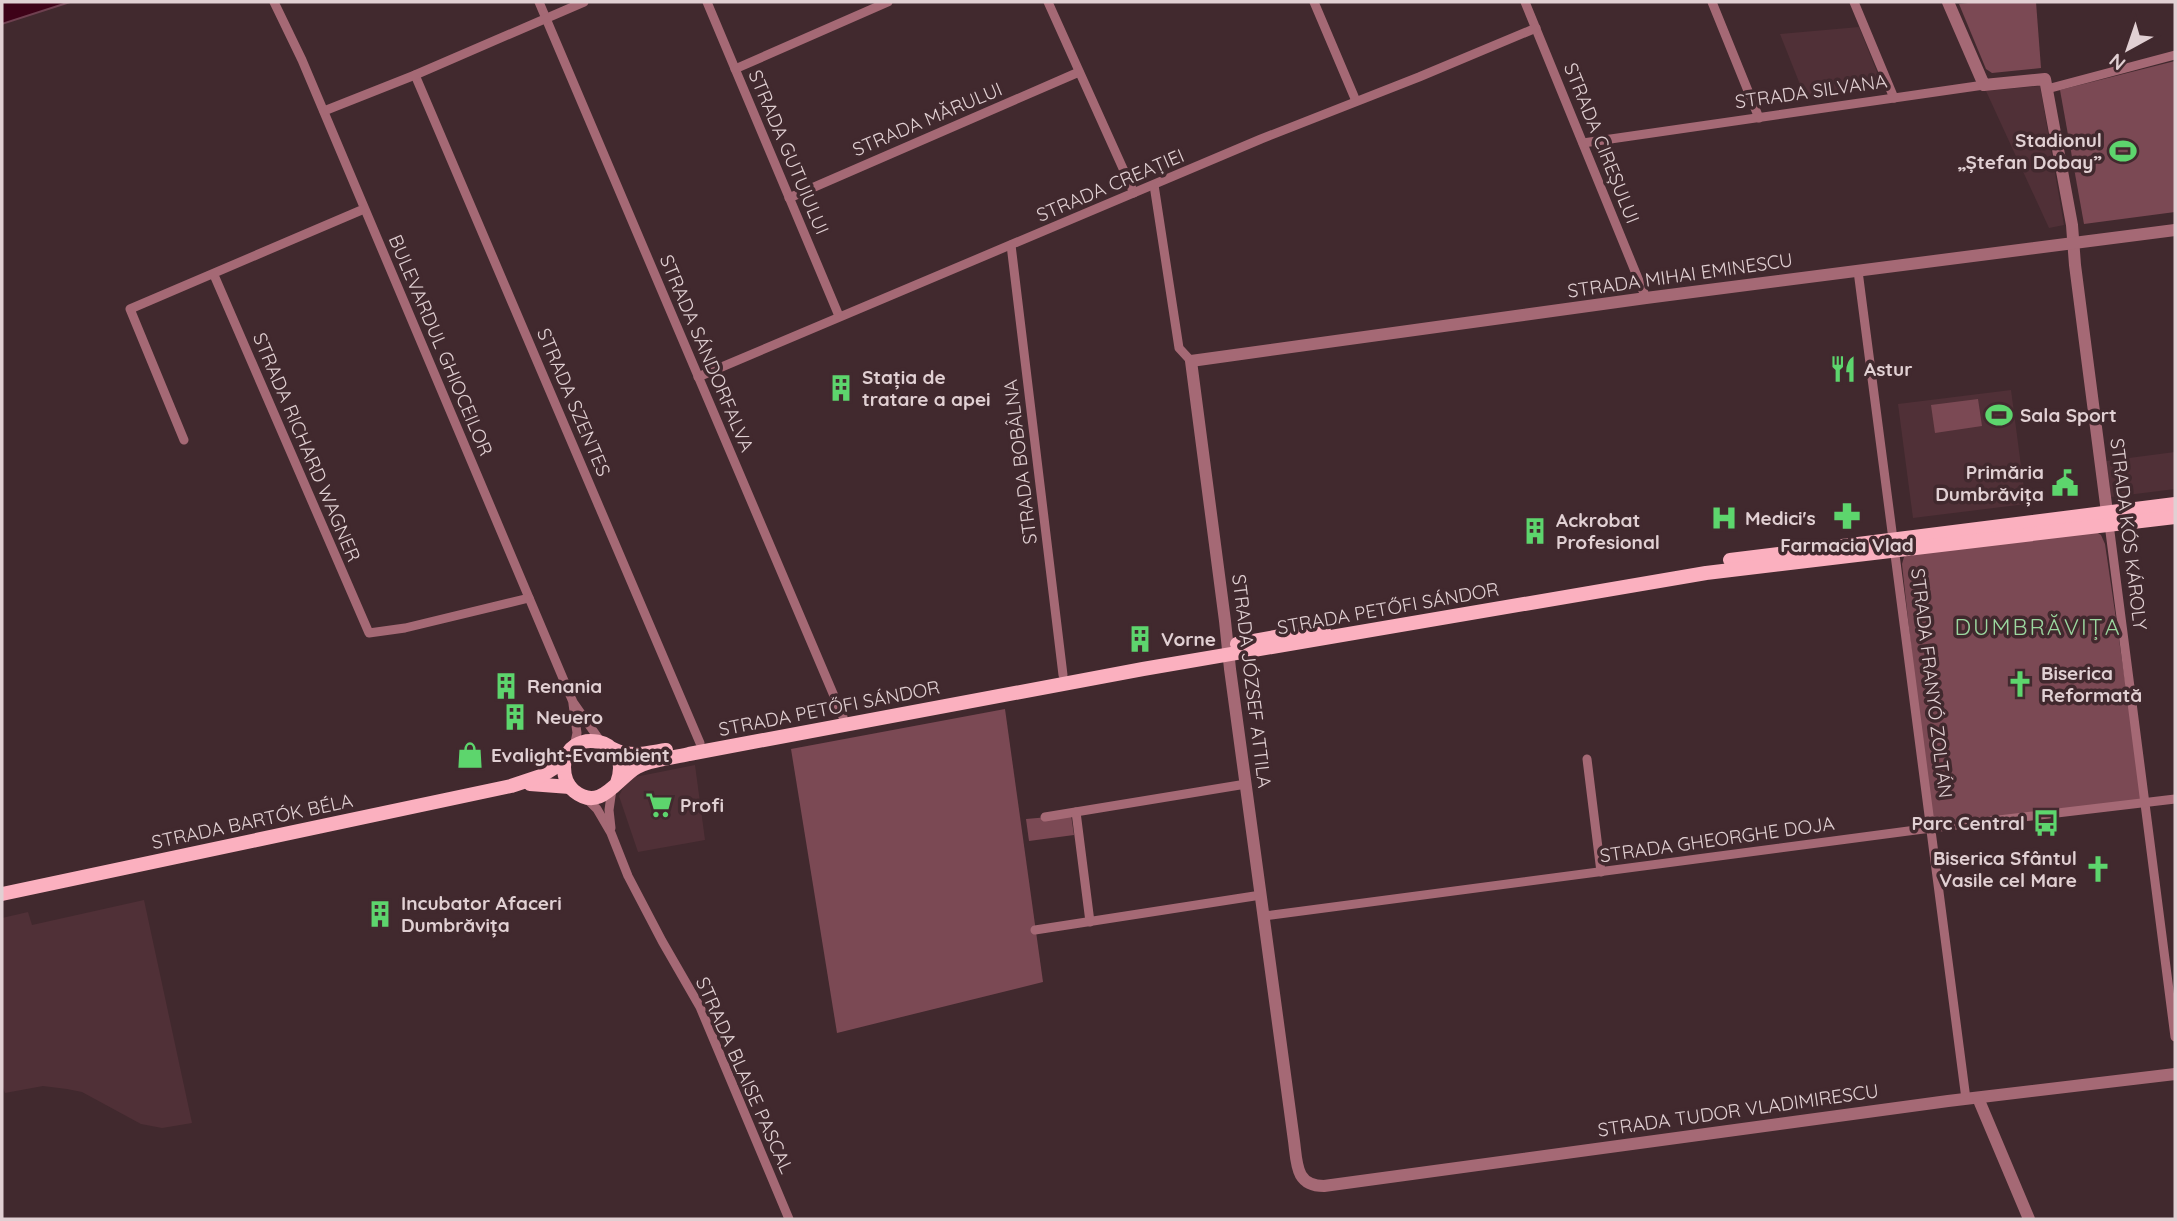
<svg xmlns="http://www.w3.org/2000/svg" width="2177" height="1221" viewBox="0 0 2177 1221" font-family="Quicksand,sans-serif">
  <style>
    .built { fill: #503037 }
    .green { fill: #7b4954 }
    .water { fill: #3e0218; stroke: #6f4050; stroke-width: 2 }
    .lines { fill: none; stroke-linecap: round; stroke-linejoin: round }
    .minor { stroke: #a56975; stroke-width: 9 }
    .tertiary { stroke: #a56975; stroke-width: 12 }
    .primary { stroke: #fbb0bf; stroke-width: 14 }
    .labels { text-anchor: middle; stroke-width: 7; stroke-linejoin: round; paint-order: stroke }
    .street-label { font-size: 19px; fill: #e1d0d3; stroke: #41292e }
    .poi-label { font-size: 19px; font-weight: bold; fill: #e1d0d3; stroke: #41292e; text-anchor: start }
    .quarter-label { font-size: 23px; letter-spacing: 2px; fill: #9bd79f; stroke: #41292e }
  </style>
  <rect width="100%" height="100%" fill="#41292e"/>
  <g class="built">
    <polygon points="1859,27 1883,87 1805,97 1780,34"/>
    <polygon points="2040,86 2064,225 2049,228 1986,91"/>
    <polygon points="2011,390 2026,504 1913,518 1898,404"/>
    <polygon points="2175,452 2175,489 2111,497 2106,461"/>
    <polygon points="695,765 705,840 638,852 619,796 625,784 630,778"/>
    <polygon points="144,900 192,1123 162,1128 141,1124 82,1092 67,1089 43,1086 5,1093 2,1085 2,918 28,912 32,925"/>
  </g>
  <g class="green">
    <polygon points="1977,2 2036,2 2041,68 1992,73 1986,69 1959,4"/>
    <polygon points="2175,61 2175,212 2084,224 2060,90"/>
    <polygon points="1978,399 1982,426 1935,433 1931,405"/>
    <polygon points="2093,530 2101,535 2105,544 2143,803 1931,828 1902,564 1904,557 1909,553"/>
    <polygon points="1005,709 1043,982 837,1033 791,749"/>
    <polygon points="1071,815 1074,835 1029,841 1026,819"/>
  </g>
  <polygon class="water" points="2,2 70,2 2,24"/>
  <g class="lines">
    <g class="minor">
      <polyline points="274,2 302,60 573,702 601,742"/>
      <polyline points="539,2 843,717"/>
      <polyline points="707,2 839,316"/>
      <polyline points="1048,2 1134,193"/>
      <polyline points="1314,2 1356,101"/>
      <polyline points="1525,2 1646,298"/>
      <polyline points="1712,2 1759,118"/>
      <polyline points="1854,2 1894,98"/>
      <polyline points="735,69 888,2"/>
      <polyline points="415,75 700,743"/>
      <polyline points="2047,89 2175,55"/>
      <polyline points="324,111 415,75 584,2"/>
      <polyline points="1583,143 1984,85"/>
      <polyline points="1154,185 1179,348 1191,361"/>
      <polyline points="789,198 1079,72"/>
      <polyline points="1011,245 1063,675"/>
      <polyline points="1858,271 1966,1099"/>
      <polyline points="214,275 369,633 405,628 529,598"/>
      <polyline points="698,377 1261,139 1419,77 1536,28"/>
      <polyline points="184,440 130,309 364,209"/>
      <polyline points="2109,524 2175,1037"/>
      <polyline points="573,704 577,733 574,747"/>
      <polyline points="1587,759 1601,872"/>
      <polyline points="585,797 597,809 611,833 628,876 662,941 700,1007 789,1219"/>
      <polyline points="1076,812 1090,922"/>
      <polyline points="1045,817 1246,784"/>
      <polyline points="611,828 609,810 612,789"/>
      <polyline points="1264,916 1931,828 2175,799"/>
      <polyline points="1035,930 1261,895"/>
    </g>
    <g class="tertiary">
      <polyline points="1948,2 1984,85 2045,79 2072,225 2075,265 2108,520"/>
      <path d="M2175 230 1646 298 1191 361 1225 621 1230 669 1294 1141C1297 1163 1295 1186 1324 1186L1948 1101 2175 1074"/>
      <polyline points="1978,1098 2029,1219"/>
    </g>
    <g class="primary">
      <polyline points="1730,560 2175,504"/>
      <polyline points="1237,644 1324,628"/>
      <path d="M613 749C631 758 647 753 666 750"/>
      <path d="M617 783C635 735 565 726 564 767 564 776 567 785 574 791 601 813 617 778 637 767 652 759 673 758 689 754L1143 669 1706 573 2175 517"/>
      <polyline points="530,784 570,787"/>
      <polyline points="2,894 511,786 541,776 565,761"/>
    </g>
  </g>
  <defs>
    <symbol id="stadium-bare" viewBox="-9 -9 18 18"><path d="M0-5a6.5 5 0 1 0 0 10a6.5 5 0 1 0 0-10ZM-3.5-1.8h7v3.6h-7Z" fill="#5dd56d" stroke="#41292e" stroke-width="2.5" paint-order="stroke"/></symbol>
    <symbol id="restaurant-bare" viewBox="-9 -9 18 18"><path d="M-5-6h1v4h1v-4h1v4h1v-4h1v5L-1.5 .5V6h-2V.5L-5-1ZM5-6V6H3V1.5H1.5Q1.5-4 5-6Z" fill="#5dd56d" stroke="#41292e" stroke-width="2.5" paint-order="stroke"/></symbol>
    <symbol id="building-bare" viewBox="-9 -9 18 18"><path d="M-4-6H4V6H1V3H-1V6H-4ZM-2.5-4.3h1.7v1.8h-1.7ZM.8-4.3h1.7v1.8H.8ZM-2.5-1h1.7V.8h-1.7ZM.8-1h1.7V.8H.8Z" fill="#5dd56d" stroke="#41292e" stroke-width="2.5" paint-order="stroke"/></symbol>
    <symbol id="civic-bare" viewBox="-9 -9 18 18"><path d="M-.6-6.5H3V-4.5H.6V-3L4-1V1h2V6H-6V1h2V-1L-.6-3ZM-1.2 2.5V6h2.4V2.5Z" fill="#5dd56d" stroke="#41292e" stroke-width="2.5" paint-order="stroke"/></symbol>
    <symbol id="pharmacy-bare" viewBox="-9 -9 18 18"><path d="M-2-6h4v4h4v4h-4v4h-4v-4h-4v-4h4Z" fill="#5dd56d" stroke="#41292e" stroke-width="2.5" paint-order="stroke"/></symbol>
    <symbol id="hospital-bare" viewBox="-9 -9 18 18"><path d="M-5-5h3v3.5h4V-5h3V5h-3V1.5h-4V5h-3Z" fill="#5dd56d" stroke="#41292e" stroke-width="2.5" paint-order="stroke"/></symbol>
    <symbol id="church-bare" viewBox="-9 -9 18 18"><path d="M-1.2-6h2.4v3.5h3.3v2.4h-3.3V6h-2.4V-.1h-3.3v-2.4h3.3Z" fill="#5dd56d" stroke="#41292e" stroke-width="2.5" paint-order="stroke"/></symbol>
    <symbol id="shop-bare" viewBox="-9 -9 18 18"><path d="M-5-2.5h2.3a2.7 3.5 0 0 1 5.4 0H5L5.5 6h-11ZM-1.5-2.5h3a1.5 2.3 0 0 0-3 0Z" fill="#5dd56d" stroke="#41292e" stroke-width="2.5" paint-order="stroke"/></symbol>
    <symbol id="supermarket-bare" viewBox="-9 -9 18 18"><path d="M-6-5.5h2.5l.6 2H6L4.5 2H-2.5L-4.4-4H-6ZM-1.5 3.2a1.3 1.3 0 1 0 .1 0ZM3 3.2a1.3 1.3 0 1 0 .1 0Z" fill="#5dd56d" stroke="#41292e" stroke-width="2.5" paint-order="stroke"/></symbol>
    <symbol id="bus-bare" viewBox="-9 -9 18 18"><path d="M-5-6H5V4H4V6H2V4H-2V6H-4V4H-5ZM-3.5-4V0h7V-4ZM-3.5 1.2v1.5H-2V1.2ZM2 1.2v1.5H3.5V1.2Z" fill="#5dd56d" stroke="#41292e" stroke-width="2.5" paint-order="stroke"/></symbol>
  </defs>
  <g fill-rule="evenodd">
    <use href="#stadium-bare" x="2104" y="132" width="38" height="38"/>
    <use href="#restaurant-bare" x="1824" y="350" width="38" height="38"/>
    <use href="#building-bare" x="822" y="369" width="38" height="38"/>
    <use href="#stadium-bare" x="1980" y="396" width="38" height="38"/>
    <use href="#civic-bare" x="2046" y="464" width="38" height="38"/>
    <use href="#pharmacy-bare" x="1828" y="497" width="38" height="38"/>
    <use href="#hospital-bare" x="1705" y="499" width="38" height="38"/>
    <use href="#building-bare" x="1516" y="512" width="38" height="38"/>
    <use href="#building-bare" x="1121" y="620" width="38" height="38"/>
    <use href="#church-bare" x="2001" y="665" width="38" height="38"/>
    <use href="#building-bare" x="487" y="667" width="38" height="38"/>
    <use href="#building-bare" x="496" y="698" width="38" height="38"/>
    <use href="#shop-bare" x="451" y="736" width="38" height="38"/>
    <use href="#supermarket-bare" x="640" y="786" width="38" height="38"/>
    <use href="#bus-bare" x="2027" y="804" width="38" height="38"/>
    <use href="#church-bare" x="2079" y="850" width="38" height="38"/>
    <use href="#building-bare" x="361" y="895" width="38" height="38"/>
  </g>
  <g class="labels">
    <g class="street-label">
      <text transform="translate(1811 91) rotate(-8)" y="7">STRADA SILVANA</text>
      <text transform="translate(927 119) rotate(-23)" y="7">STRADA MĂRULUI</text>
      <text transform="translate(1602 143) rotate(68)" y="7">STRADA CIREȘULUI</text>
      <text transform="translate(789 152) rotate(67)" y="7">STRADA GUTUIULUI</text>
      <text transform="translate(1110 185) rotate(-23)" y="7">STRADA CREAȚIEI</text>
      <text transform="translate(1680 275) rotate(-8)" y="7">STRADA MIHAI EMINESCU</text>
      <text transform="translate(441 345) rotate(67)" y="7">BULEVARDUL GHIOCEILOR</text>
      <text transform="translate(707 353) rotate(67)" y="7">STRADA SÁNDORFALVA</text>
      <text transform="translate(574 402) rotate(67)" y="7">STRADA SZENTES</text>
      <text transform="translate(307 447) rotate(67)" y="7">STRADA RICHARD WAGNER</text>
      <text transform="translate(1020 462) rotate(-97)" y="7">STRADA BOBÂLNA</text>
      <text transform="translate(2129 534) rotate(83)" y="7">STRADA KÓS KÁROLY</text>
      <text transform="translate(1388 608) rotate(-10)" y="7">STRADA PETŐFI SÁNDOR</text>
      <text transform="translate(1252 681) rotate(83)" y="7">STRADA JÓZSEF ATTILA</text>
      <text transform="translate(1932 683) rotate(83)" y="7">STRADA FRANYÓ ZOLTÁN</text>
      <text transform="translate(829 708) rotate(-11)" y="7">STRADA PETŐFI SÁNDOR</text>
      <text transform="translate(252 821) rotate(-12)" y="7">STRADA BARTÓK BÉLA</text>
      <text transform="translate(1717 839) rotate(-8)" y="7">STRADA GHEORGHE DOJA</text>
      <text transform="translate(745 1075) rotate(66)" y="7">STRADA BLAISE PASCAL</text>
      <text transform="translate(1738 1110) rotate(-8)" y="7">STRADA TUDOR VLADIMIRESCU</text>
    </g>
    <g class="poi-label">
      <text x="2102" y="147" text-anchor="end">Stadionul<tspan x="2102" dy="22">„Ștefan Dobay”</tspan></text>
      <text x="1864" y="376">Astur</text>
      <text x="862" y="384">Stația de<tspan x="862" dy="22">tratare a apei</tspan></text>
      <text x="2020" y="422">Sala Sport</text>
      <text x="2044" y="479" text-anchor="end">Primăria<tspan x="2044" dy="22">Dumbrăvița</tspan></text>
      <text x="1745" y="525">Medici's</text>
      <text x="1556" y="527">Ackrobat<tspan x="1556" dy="22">Profesional</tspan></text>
      <text x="1847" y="552" text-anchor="middle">Farmacia Vlad</text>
      <text x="1161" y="646">Vorne</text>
      <text x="2041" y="680">Biserica<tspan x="2041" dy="22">Reformată</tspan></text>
      <text x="527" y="693">Renania</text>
      <text x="536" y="724">Neuero</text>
      <text x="491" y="762">Evalight-Evambient</text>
      <text x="680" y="812">Profi</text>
      <text x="2025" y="830" text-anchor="end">Parc Central</text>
      <text x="2077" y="865" text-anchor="end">Biserica Sfântul<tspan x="2077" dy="22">Vasile cel Mare</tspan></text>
      <text x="401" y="910">Incubator Afaceri<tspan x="401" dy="22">Dumbrăvița</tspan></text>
    </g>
    <g class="quarter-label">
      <text x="2038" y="635">DUMBRĂVIȚA</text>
    </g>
  </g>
  <rect width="2177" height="1221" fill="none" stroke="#e1d0d3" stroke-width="7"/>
  <g transform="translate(2128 49) rotate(220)" stroke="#41292e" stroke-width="5" paint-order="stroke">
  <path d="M0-5L12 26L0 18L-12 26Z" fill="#e1d0d3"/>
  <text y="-10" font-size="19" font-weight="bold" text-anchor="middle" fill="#e1d0d3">N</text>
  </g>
</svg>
